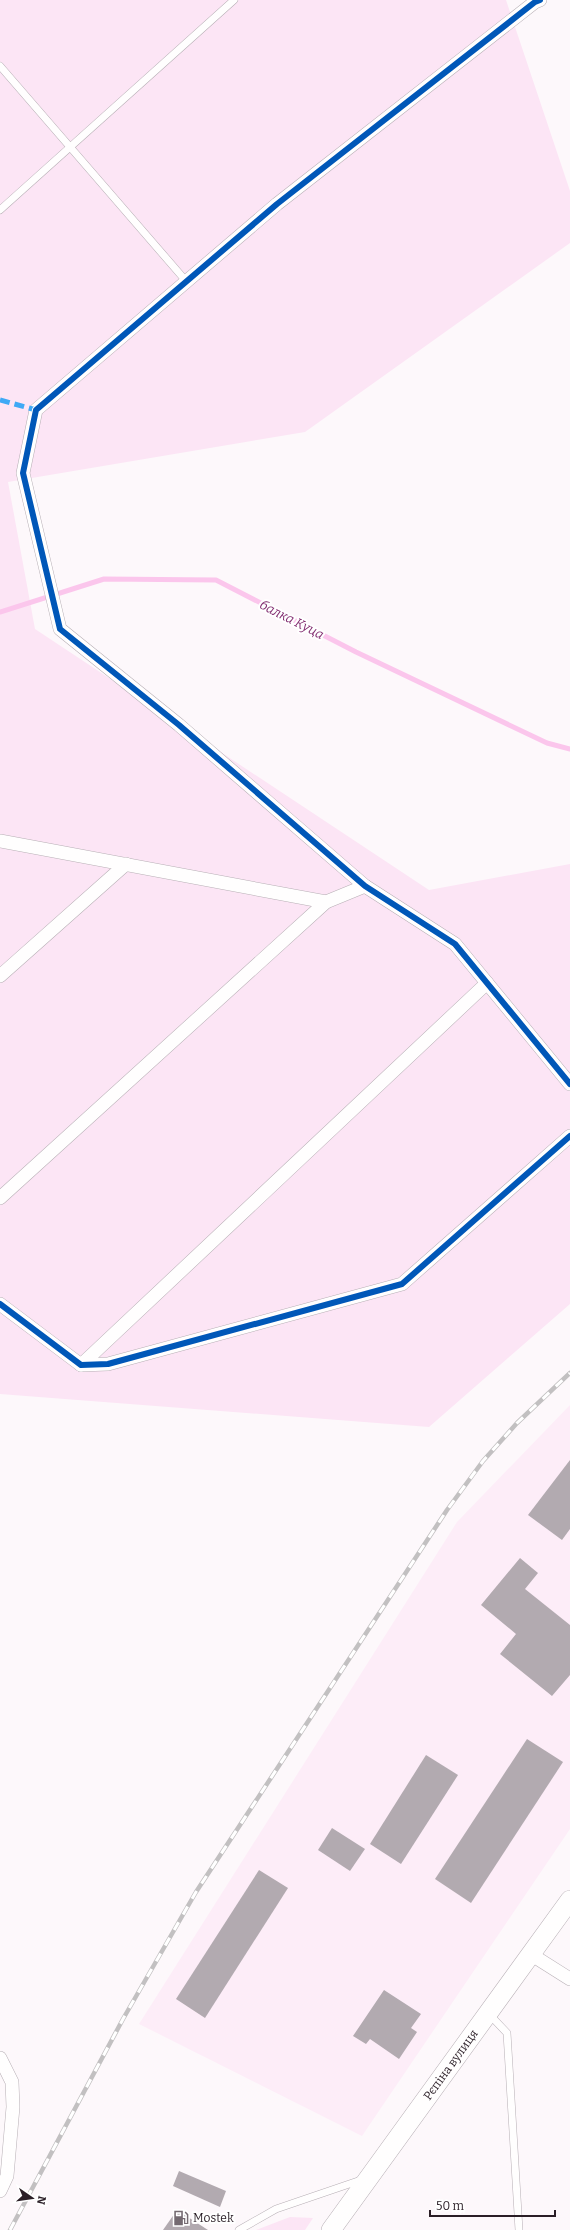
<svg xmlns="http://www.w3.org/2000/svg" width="570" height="2230" viewBox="0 0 570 2230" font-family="Bitter,serif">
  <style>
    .built { fill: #fdedf8 }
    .green { fill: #fce5f5 }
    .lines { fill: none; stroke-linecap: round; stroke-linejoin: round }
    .stream { stroke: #fbc6ec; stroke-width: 5 }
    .building { fill: #b2aab0 }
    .lane-casing { stroke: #b7afb5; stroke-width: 8 }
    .street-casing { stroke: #b7afb5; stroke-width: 14 }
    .secondary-casing { stroke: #b7afb5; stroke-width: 20 }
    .lane { stroke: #fffefe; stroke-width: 7 }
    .street { stroke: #fffefe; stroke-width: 13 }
    .secondary { stroke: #fffefe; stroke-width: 19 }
    .rail-casing { stroke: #c2c0c1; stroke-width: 4.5 }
    .rail { stroke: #fff; stroke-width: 3; stroke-dasharray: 9; stroke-linecap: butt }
    .quiet { stroke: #3fa9f5; stroke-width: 5; stroke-dasharray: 10 5; stroke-linecap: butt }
    .cycleway-casing { stroke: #fff; stroke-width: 8 }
    .cycleway { stroke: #0057b8; stroke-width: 6 }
    .labels { text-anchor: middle; stroke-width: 4; stroke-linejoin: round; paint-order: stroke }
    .street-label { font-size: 12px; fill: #2a1e26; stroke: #fff }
    .poi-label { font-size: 12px; fill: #2a1e26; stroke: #fff; text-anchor: start }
    .water-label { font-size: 13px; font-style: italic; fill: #822e71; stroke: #fff }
  </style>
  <rect width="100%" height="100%" fill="#fdf8fb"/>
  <polygon class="built" points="570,1405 570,1829 362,2136 139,2024 457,1522"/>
  <g class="green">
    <polygon points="0,0 506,0 570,191 570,243 305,432 8,482 35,629 429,890 570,864 570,1304 429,1427 0,1394"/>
    <polygon points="290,2217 313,2218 305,2230 256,2230"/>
  </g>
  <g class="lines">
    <polyline class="stream" points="0,612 104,579 216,580 356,652 547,743 570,749"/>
  </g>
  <g class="building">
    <polygon points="570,1460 570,1529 562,1540 528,1515"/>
    <polygon points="520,1558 538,1573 525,1589 570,1625 570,1675 552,1696 500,1654 516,1634 481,1605"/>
    <polygon points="527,1739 563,1762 471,1903 435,1879"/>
    <polygon points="426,1755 458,1775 401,1864 370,1844"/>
    <polygon points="332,1828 365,1849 350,1871 318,1850"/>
    <polygon points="259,1870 288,1888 205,2018 176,1999"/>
    <polygon points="384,1990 421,2014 411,2028 417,2032 399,2059 370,2039 366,2044 353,2036"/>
    <polygon points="179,2171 226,2191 220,2207 173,2186"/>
    <polygon points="177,2210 208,2230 163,2230"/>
  </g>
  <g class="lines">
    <defs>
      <g id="lane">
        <polyline points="0,66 186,281"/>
        <polyline points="0,210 234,0"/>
        <polyline points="489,2014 507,2033 519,2230"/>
        <polyline points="239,2230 276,2209 361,2180"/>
      </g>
      <g id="street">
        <polyline points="540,0 535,2 277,204 36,410 23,473 60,629 179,725 365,886 455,944 570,1084"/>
        <polyline points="0,841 326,902"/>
        <polyline points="0,976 126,864"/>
        <polyline points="0,1198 326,902 365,886"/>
        <polyline points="0,1304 81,1365 108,1364 402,1284 570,1136"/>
        <polyline points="81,1365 487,983"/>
        <polyline points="532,1955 570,1979"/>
        <polyline points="0,2058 12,2082 13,2107 7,2176 0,2191"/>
      </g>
      <g id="secondary">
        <path id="s1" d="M331 2230 570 1900"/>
      </g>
    </defs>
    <use href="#lane" class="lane-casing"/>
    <use href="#street" class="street-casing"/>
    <use href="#secondary" class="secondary-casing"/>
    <use href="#lane" class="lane"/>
    <use href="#street" class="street"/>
    <use href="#secondary" class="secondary"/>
    <defs>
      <polyline id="rail" points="10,2230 123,2019 196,1892 447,1510 483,1461 517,1423 570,1373"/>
    </defs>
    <use href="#rail" class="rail-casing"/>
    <use href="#rail" class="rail"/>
    <polyline class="quiet" points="0,400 36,410"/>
    <defs>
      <g id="cycleway">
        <polyline points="540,0 535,2 277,204 36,410 23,473 60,629 179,725 365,886 455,944 570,1084"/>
        <polyline points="0,1304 81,1365 108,1364 402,1284 570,1136"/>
      </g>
    </defs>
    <use href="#cycleway" class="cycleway-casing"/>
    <use href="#cycleway" class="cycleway"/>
  </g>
  <defs>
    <symbol id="fuel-bare" viewBox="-9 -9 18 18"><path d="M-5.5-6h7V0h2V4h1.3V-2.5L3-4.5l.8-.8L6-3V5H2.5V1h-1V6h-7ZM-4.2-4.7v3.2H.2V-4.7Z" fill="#746a71" stroke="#fff" stroke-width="2.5" paint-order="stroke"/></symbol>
  </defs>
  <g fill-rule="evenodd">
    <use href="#fuel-bare" x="170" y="2207" width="22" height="22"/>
  </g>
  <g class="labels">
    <g class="street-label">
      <text dy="4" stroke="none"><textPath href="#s1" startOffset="204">Рєпіна вулиця</textPath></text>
    </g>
    <g class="poi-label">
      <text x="193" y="2222">Mostek</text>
    </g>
    <g class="water-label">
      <text transform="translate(292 619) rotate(27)" y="5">балка Куца</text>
    </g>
  </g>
  <g transform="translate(32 2198) rotate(103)" stroke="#ffffff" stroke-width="3" paint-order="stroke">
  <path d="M0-3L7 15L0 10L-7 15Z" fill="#2a1e26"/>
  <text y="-6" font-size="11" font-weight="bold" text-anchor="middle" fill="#2a1e26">N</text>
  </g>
  <path d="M430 2210v6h125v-6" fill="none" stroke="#2a1e26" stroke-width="2"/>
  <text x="436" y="2210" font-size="12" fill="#2a1e26" stroke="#ffffff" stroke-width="3" paint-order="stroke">50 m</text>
</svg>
